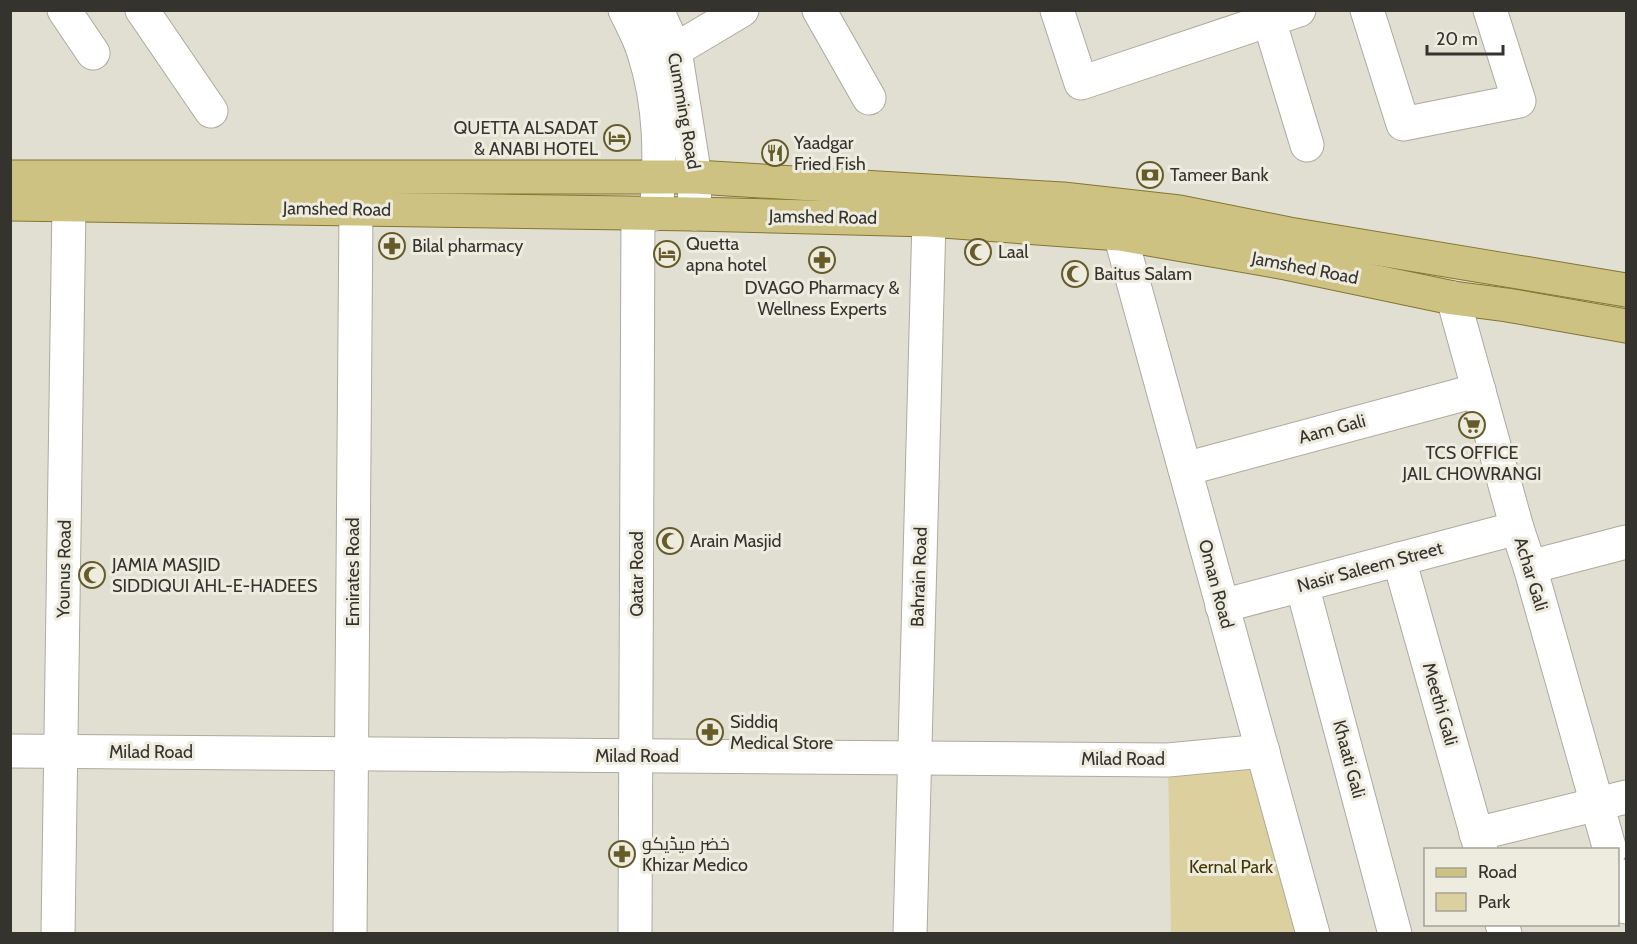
<svg xmlns="http://www.w3.org/2000/svg" width="1637" height="944" viewBox="0 0 1637 944" font-family="Cabin,Cairo,sans-serif">
  <style>
    .green { fill: #dcd19e }
    .lines { fill: none; stroke-linecap: round; stroke-linejoin: round }
    .minor-casing { stroke: #adab9e; stroke-width: 35 }
    .major-casing { stroke: #83762f; stroke-width: 35 }
    .minor { stroke: #fff; stroke-width: 33 }
    .major { stroke: #cec282; stroke-width: 33 }
    .labels { text-anchor: middle; stroke-width: 6; stroke-linejoin: round; paint-order: stroke }
    .street-label { font-size: 18px; fill: #34332e; stroke: #eeecdf }
    .poi-label { font-size: 18px; fill: #34332e; stroke: #eeecdf; text-anchor: start }
    .park-label { font-size: 18px; fill: #413702; stroke: #eeecdf }
  </style>
  <rect width="100%" height="100%" fill="#e1dfd2"/>
  <polygon class="green" points="1263,751 1313,933 1171,933 1168,760"/>
  <g class="lines">
    <defs>
      <g id="minor">
        <polyline points="64,10 93,53"/>
        <polyline points="142,10 211,111"/>
        <path d="M625 10C632 24 640 39 644 53 661 106 661 160 656 214"/>
        <polyline points="657,10 675,50 695,177 694,214"/>
        <polyline points="819,10 869,98"/>
        <polyline points="1057,10 1081,83 1299,10"/>
        <polyline points="1266,10 1307,145"/>
        <polyline points="1367,10 1403,124 1519,101 1490,10"/>
        <polyline points="675,50 742,10"/>
        <polyline points="1120,234 1313,934"/>
        <polyline points="1453,298 1517,528 1530,567 1610,850"/>
        <polyline points="1185,469 1479,390"/>
        <polyline points="1399,559 1481,850"/>
        <polyline points="1530,567 1626,542"/>
        <polyline points="1302,585 1395,934"/>
        <polyline points="1222,606 1517,528"/>
        <polyline points="10,751 1168,760 1263,751"/>
        <polyline points="1476,834 1626,797"/>
        <polyline points="1618,875 1626,907"/>
        <polyline points="1502,924 1505,934"/>
        <polyline points="58,934 69,204"/>
        <polyline points="350,934 356,210"/>
        <polyline points="635,934 638,214"/>
        <polyline points="910,934 929,220"/>
      </g>
      <g id="major">
        <polyline points="10,177 695,177 1063,199 1179,212 1289,234 1626,290"/>
        <polyline points="10,204 694,214 929,220 1120,234 1286,263 1453,298 1507,305 1626,326"/>
      </g>
    </defs>
    <use href="#minor" class="minor-casing"/>
    <use href="#major" class="major-casing"/>
    <use href="#minor" class="minor"/>
    <use href="#major" class="major"/>
  </g>
  <defs>
    <symbol id="hotel-ring" viewBox="-11 -11 22 22"><circle r="9.5" fill="#eeecdf" stroke="#665c29" stroke-width="1.5"/><path d="M-6-4.5h1.5V1H6V5H4.5V3h-9V5H-6ZM-4 0a1.8 1.8 0 1 1 3.6 0ZM.5 0V-2.5h3Q6-2.5 6 0Z" fill="#665c29"/></symbol>
    <symbol id="restaurant-ring" viewBox="-11 -11 22 22"><circle r="9.5" fill="#eeecdf" stroke="#665c29" stroke-width="1.5"/><path d="M-5-6h1v4h1v-4h1v4h1v-4h1v5L-1.5 .5V6h-2V.5L-5-1ZM5-6V6H3V1.5H1.5Q1.5-4 5-6Z" fill="#665c29"/></symbol>
    <symbol id="bank-ring" viewBox="-11 -11 22 22"><circle r="9.5" fill="#eeecdf" stroke="#665c29" stroke-width="1.5"/><path d="M-6-4H6V4H-6ZM0-2.3a2.3 2.3 0 1 0 0 4.6a2.3 2.3 0 1 0 0-4.6Z" fill="#665c29"/></symbol>
    <symbol id="pharmacy-ring" viewBox="-11 -11 22 22"><circle r="9.5" fill="#eeecdf" stroke="#665c29" stroke-width="1.5"/><path d="M-2-6h4v4h4v4h-4v4h-4v-4h-4v-4h4Z" fill="#665c29"/></symbol>
    <symbol id="mosque-ring" viewBox="-11 -11 22 22"><circle r="9.5" fill="#eeecdf" stroke="#665c29" stroke-width="1.5"/><path d="M3.5-4.9A6 6 0 1 0 3.5 4.9A5 5 0 1 1 3.5-4.9Z" fill="#665c29"/></symbol>
    <symbol id="supermarket-ring" viewBox="-11 -11 22 22"><circle r="9.5" fill="#eeecdf" stroke="#665c29" stroke-width="1.5"/><path d="M-6-5.5h2.5l.6 2H6L4.5 2H-2.5L-4.4-4H-6ZM-1.5 3.2a1.3 1.3 0 1 0 .1 0ZM3 3.2a1.3 1.3 0 1 0 .1 0Z" fill="#665c29"/></symbol>
  </defs>
  <g fill-rule="evenodd">
    <use href="#hotel-ring" x="602" y="123" width="30" height="30"/>
    <use href="#restaurant-ring" x="760" y="138" width="30" height="30"/>
    <use href="#bank-ring" x="1135" y="160" width="30" height="30"/>
    <use href="#pharmacy-ring" x="377" y="231" width="30" height="30"/>
    <use href="#mosque-ring" x="963" y="237" width="30" height="30"/>
    <use href="#hotel-ring" x="652" y="239" width="30" height="30"/>
    <use href="#pharmacy-ring" x="807" y="245" width="30" height="30"/>
    <use href="#mosque-ring" x="1060" y="259" width="30" height="30"/>
    <use href="#supermarket-ring" x="1457" y="410" width="30" height="30"/>
    <use href="#mosque-ring" x="655" y="526" width="30" height="30"/>
    <use href="#mosque-ring" x="77" y="560" width="30" height="30"/>
    <use href="#pharmacy-ring" x="695" y="717" width="30" height="30"/>
    <use href="#pharmacy-ring" x="607" y="839" width="30" height="30"/>
  </g>
  <g class="labels">
    <g class="street-label">
      <text transform="translate(684 111) rotate(80)" y="6">Cumming Road</text>
      <text transform="translate(337 209) rotate(1)" y="6">Jamshed Road</text>
      <text transform="translate(823 217) rotate(1)" y="6">Jamshed Road</text>
      <text transform="translate(1305 268) rotate(11)" y="6">Jamshed Road</text>
      <text transform="translate(1332 429) rotate(-15)" y="6">Aam Gali</text>
      <text transform="translate(1370 567) rotate(-15)" y="6">Nasir Saleem Street</text>
      <text transform="translate(64 569) rotate(-89)" y="6">Younus Road</text>
      <text transform="translate(353 572) rotate(-90)" y="6">Emirates Road</text>
      <text transform="translate(637 574) rotate(-90)" y="6">Qatar Road</text>
      <text transform="translate(1531 574) rotate(73)" y="6">Achar Gali</text>
      <text transform="translate(919 577) rotate(-88)" y="6">Bahrain Road</text>
      <text transform="translate(1216 584) rotate(75)" y="6">Oman Road</text>
      <text transform="translate(1440 704) rotate(74)" y="6">Meethi Gali</text>
      <text x="151" y="758">Milad Road</text>
      <text x="637" y="762">Milad Road</text>
      <text x="1123" y="765">Milad Road</text>
      <text transform="translate(1349 759) rotate(75)" y="6">Khaati Gali</text>
    </g>
    <g class="poi-label">
      <text x="598" y="134" text-anchor="end">QUETTA ALSADAT<tspan x="598" dy="21">&amp; ANABI HOTEL</tspan></text>
      <text x="794" y="149">Yaadgar<tspan x="794" dy="21">Fried Fish</tspan></text>
      <text x="1170" y="181">Tameer Bank</text>
      <text x="686" y="250">Quetta<tspan x="686" dy="21">apna hotel</tspan></text>
      <text x="412" y="252">Bilal pharmacy</text>
      <text x="998" y="258">Laal</text>
      <text x="1094" y="280">Baitus Salam</text>
      <text x="822" y="294" text-anchor="middle">DVAGO Pharmacy &amp;<tspan x="822" dy="21">Wellness Experts</tspan></text>
      <text x="1472" y="459" text-anchor="middle">TCS OFFICE<tspan x="1472" dy="21">JAIL CHOWRANGI</tspan></text>
      <text x="690" y="547">Arain Masjid</text>
      <text x="112" y="571">JAMIA MASJID<tspan x="112" dy="21">SIDDIQUI AHL-E-HADEES</tspan></text>
      <text x="730" y="728">Siddiq<tspan x="730" dy="21">Medical Store</tspan></text>
      <text x="642" y="850">خضر میڈیکو<tspan x="642" dy="21">Khizar Medico</tspan></text>
    </g>
    <g class="park-label">
      <text x="1231" y="873">Kernal Park</text>
    </g>
  </g>
  <rect width="1637" height="944" fill="none" stroke="#34332e" stroke-width="24"/>
  <rect x="1424" y="848" width="195" height="78" fill="#eeecdf" stroke="#a4a298" stroke-width="1.5"/>
  <rect x="1436" y="868" width="30" height="9" fill="#cec282" stroke="#a4a298" stroke-width="1.5"/>
  <text x="1478" y="878" font-size="18" fill="#34332e">Road</text>
  <rect x="1436" y="893" width="30" height="18" fill="#dcd19e" stroke="#a4a298" stroke-width="1.5"/>
  <text x="1478" y="908" font-size="18" fill="#34332e">Park</text>
  <path d="M1427 45v9h76v-9" fill="none" stroke="#34332e" stroke-width="3"/>
  <text x="1436" y="45" font-size="18" fill="#34332e" stroke="#eeecdf" stroke-width="4.5" paint-order="stroke">20 m</text>
</svg>
